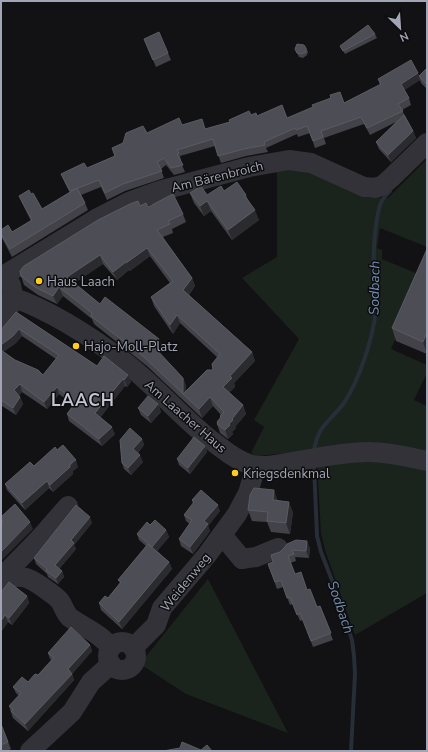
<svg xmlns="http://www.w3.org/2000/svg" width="428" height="752" viewBox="0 0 428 752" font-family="'Nunito Sans',sans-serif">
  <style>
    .green { fill: #1b231d }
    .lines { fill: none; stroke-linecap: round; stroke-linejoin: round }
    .stream { stroke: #272e37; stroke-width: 4 }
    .minor { stroke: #323238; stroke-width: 20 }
    .wall { fill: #434249; fill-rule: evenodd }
    .shaded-wall { fill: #2b2a2f }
    .building { fill: #4d4d55; stroke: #5b5b64; fill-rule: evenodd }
    .poi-dot { fill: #fece1e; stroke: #0d0c0e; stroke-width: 1.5 }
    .labels { text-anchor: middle; stroke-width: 3; stroke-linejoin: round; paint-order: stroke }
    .street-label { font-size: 13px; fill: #a2a5b5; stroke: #0d0c0e }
    .poi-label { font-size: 13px; fill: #a2a5b5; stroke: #0d0c0e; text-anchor: start }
    .water-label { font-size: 14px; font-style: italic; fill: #758fb3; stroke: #0d0c0e }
    .district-label { font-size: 17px; font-weight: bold; letter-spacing: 1px; fill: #c3c5d1; stroke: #0d0c0e }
  </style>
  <rect width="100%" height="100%" fill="#121113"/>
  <g class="green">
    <polygon points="427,159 427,247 380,228 377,248 382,250 382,259 423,276 391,349 427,365 427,373 414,400 427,406 427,457 317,450 257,456 251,453 264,427 254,420 299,339 242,278 277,257 277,169 302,170 320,175 351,192 368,198 388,198"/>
    <polygon points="350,457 427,465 427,593 355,635 325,550 321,533 317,462"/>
    <polygon points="208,579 288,733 186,694 140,664"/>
  </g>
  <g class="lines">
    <g class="stream">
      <path d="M314 451C318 424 330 422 344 403 360 378 372 341 376 311 377 301 375 289 374 278 373 257 374 226 380 205 382 199 386 195 390 191"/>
      <polyline points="314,465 317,536 321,552 335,588 352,640 354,656 355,674 351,751"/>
    </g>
    <g class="minor">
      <polyline points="6,274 96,219 129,202 159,191 249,167 289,160 311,163 364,187 376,188 383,185 391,178 427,143"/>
      <path d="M12 297C54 312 92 337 127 364 160 390 186 423 220 447 229 454 239 461 249 464 255 466 261 466 267 466 301 462 334 452 369 452 389 452 408 457 427 461"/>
      <path d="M1 322C9 310 15 299 11 285"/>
      <polyline points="222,535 242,559 256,557 278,548"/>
      <polyline points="1,578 40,538 68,506"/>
      <path d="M1 580C22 572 32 579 48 591 52 594 57 597 60 601 64 607 66 616 72 619 85 628 101 634 111 648"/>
      <circle cx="122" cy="656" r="14"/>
      <polyline points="133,648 156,625 162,608 207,555 237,514 248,493 256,466"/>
      <polyline points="30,751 72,712 91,682 111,664"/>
    </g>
  </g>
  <g class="wall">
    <polygon points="375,34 377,38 345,54 342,49 340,46"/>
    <polygon points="144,39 168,53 171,60 156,67"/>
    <polygon points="306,48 308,52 307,55 303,58 299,57 295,49"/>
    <polygon points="427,68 427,89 421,83 420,80 404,90 409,98 411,105 402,110 413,131 416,138 391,162 379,149 376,142 396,122 370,135 364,124 324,138 326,144 315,148 310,133 298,137 297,134 266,148 268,152 246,156 221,163 215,146 180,156 181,160 180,160 185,172 174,175 166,165 161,169 164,178 125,191 107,200 101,187 81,195 85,203 88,210 12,257 2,238 1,236 1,230 12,232 31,221 22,203 19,196 31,194 42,209 70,193 64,181 61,174 87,168 115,156 112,148 147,133 182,125 205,129 230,122 251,115 257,116 287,118 344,103 380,85 378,79 418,73 419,76"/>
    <polygon points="224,191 246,195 248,200 259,220 232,240 211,211 204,216 194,203 190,193 207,195"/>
    <path d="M140 206 148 207 183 214 186 222 172 229 173 233 163 237 192 278 195 286 189 295 252 352 255 361 234 383 235 387 229 392 243 405 246 414 235 427 236 428 232 432 233 434 228 439 220 433 217 424 218 423 217 422 221 418 220 416 221 415 213 406 202 418 147 366 94 324 92 319 63 296 57 304 38 295 24 285 21 276ZM150 256 170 283 151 297 154 306 173 334 180 323 218 358 213 370 186 391V386L183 378 159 352 162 348 159 339 100 304 74 283 103 264 117 280 129 270 130 271Z"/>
    <polygon points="427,249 427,354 396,341 392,328"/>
    <path d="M16 312 97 366 131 382 127 387 125 386 100 417 115 434 102 446 69 421 67 414 73 405 59 394 47 409 22 392 19 395 20 397 23 404 16 415 2 406 1 408V330ZM22 336 56 359 43 375 15 360 3 352 16 343Z"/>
    <polygon points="158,404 161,412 151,423 141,415 138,408"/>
    <polygon points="142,439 144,445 138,453 143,462 131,475 124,469 122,463"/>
    <polygon points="205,446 207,452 190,474 179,465 177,459"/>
    <polygon points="57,450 78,467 73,471 73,474 53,492 49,488 25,510 7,490 5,484 34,466"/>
    <polygon points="192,500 220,511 208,526 210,531 193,554 181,546 179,539 190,524 186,521 184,515 193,504"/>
    <polygon points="278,500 293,512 290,534 271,532 267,522 252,521 248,510"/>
    <polygon points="92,523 74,545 76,549 59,569 62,571 64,577 58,584 48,577 47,574 36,564 34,558"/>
    <polygon points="150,525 166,530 169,537 157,551 169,562 172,569 122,629 101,610 99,603 108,598 120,583 118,580 146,546 139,540 137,534"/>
    <polygon points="310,548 309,558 295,557 296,561 290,563 295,574 307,590 317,607 320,606 333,640 313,647 303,620 300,621 293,604 290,605 283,587 277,589 268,564 273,562 280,552"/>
    <polygon points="1,592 27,596 29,603 12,625 8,622 1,632"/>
    <polygon points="90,645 92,651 72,674 74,680 28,731 13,718 9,706 19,696 16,693 13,687 28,682 38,675 51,660 50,659 48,653"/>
    <polygon points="1,724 11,749 7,751 1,751"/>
  </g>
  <g class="shaded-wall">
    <polygon points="418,73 420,78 419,76 420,80 403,91 401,84"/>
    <polygon points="413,131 416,138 391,162 388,155"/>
    <polygon points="207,201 211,211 204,216 200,206"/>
    <polygon points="255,210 259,220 232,240 228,230"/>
    <polygon points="147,248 150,256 130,271 126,263"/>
    <polygon points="100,255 103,264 70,286 67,277"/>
    <polygon points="126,262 129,270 117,280 113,272"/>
    <polygon points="192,278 195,286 186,299 183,290"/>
    <polygon points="59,287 63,296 57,304 53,296"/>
    <polygon points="177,315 180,323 173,334 170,325"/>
    <polygon points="19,329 22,336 16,343 1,353 1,345"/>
    <polygon points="427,332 427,354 423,342"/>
    <polygon points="159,339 162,348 157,355 154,347"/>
    <polygon points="252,352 255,361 234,383 235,387 226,396 223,387 230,376"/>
    <polygon points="128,375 131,382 127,387 124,380"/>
    <polygon points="183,378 186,386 186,397 183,394"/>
    <polygon points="123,379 125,386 98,421 95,413"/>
    <polygon points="20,384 22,392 17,397 14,390"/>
    <polygon points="57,387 59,394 47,409 44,402"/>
    <polygon points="20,397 23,404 16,415 13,408"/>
    <polygon points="210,397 213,406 202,418 199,409"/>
    <polygon points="158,404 161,412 151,423 148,416"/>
    <polygon points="243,405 246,414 235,427 236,428 232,432 233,434 228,439 225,430 232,419"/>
    <polygon points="112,427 115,434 102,446 99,439"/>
    <polygon points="142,439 144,445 135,456 133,449"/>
    <polygon points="205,446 207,452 190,474 188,468"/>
    <polygon points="140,455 143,462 131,475 128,468"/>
    <polygon points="76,460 78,467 73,471 73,474 53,492 50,485"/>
    <polygon points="47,481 49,488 25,510 22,503"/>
    <polygon points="274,490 278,501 273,500"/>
    <polygon points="289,502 293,512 290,534 286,523"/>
    <polygon points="218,505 220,511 208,526 210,531 193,554 190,547 204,521"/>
    <polygon points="90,517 92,523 74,545 76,549 57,571 55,565 71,540"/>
    <polygon points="30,522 33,529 1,561 1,552"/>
    <polygon points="166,530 169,537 155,554 152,547"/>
    <polygon points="307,541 310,548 309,558 306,551"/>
    <polygon points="169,562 172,569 122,629 119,622"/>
    <polygon points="62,571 64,577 58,584 56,578"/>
    <polygon points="27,596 29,603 12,625 9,618"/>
    <polygon points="5,615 8,622 1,632 1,621"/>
    <polygon points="90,645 92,651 72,674 74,680 28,731 25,724 68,669"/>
  </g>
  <g class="building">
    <polygon points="368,25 375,34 343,51 340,46"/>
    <polygon points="159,32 168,53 153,60 144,39"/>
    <polygon points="297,44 304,45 306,48 306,52 301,54 297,53 295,49"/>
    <polygon points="411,60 418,73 401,84 409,98 398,104 403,111 367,128 361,117 321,131 323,137 313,141 307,126 296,130 295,128 264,142 265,145 244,149 218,156 213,139 177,150 179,153 177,154 183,165 171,168 164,158 157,162 162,171 123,184 105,193 99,180 70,191 61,174 84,163 87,168 115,156 112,148 123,143 126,133 143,126 147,133 179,118 182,125 202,119 205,129 230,122 229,120 249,111 251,115 256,113 257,116 282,105 287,118 313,107 312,105 331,98 330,95 340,92 344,103 381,84 378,79"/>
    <polygon points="427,68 427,85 419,76"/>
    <polygon points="404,115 413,131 388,155 376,142"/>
    <polygon points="237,182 246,195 244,195 255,210 228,230 207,201 200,206 190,193 201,186 207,195 221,186 224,191"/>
    <polygon points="77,188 85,203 10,249 1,234 1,230 8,225 12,232 32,220 19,196 29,190 31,194 33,193 42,209"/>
    <path d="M173 194 183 214 168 221 170 224 157 230 192 278 183 290 252 352 230 376 232 378 223 387 243 405 232 419 233 420 229 424 230 425 225 430 217 424 218 422H217L221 417 220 416 224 412 210 397 199 409 144 357 91 316 92 313 59 287 53 296 35 287 21 276 20 271 24 266 98 220 130 204 138 201 140 206 146 203 148 207ZM147 248 173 281 151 297 170 325 177 315 220 354 212 364 213 370H207L183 394V378L154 347 159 339 105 297 100 304 67 277 100 255 113 272 126 262V263Z"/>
    <polygon points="427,249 427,332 423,342 392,328"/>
    <polygon points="16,312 97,366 104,356 128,375 124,380 123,379 95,413 112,427 99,439 67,414 76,402 57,387 44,402 20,384 14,390 20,397 13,408 1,400 1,350 15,360 38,370 43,375 59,355 19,329 13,336 1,345 1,330"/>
    <polygon points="148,396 158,404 148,416 138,408"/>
    <polygon points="130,428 142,439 133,449 140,455 128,468 122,463 120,440"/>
    <polygon points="194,437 205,446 188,468 177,459"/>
    <polygon points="63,445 76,460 70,464 70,467 50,485 47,481 22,503 5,484 30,462 34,466 55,447 57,450"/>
    <polygon points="254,488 274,490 273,500 289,502 286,523 267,521 268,512 248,510 250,495"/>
    <polygon points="201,490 218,505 204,521 208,524 190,547 179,539 192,520 184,515 194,502 192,500"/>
    <polygon points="15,504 30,522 1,552 1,523 3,522 1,519 1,517"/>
    <polygon points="76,505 90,517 71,540 74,543 55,565 62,571 56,578 46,571 47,569 34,558"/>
    <polygon points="155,520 166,530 152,547 137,534 147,522 150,525"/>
    <polygon points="296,540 307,541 306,551 292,550 294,554 288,556 295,574 301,572 307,590 310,589 317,607 320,606 331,633 311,641 300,613 297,615 290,597 287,598 281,580 275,582 268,564 273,562 271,555 280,552 284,548 287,544"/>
    <polygon points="148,544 169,562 119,622 99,603 105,596 108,598 121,582 118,580"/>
    <polygon points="9,582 27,596 9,618 5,615 1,621 1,592"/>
    <polygon points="71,627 90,645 68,669 72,674 25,724 11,711 13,709 9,706 21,693 13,687 22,677 28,682 35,674 38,675 54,658 48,653"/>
    <polygon points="1,724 8,742 1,745"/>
    <polygon points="182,742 201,750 207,745 212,751 163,751 180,748"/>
  </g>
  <g class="poi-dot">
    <circle cx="39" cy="281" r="4"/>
    <circle cx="76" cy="346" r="4"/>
    <circle cx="235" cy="473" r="4"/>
  </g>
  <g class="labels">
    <g class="street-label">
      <text transform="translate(217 176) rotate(-14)" y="5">Am Bärenbroich</text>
      <text transform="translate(186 416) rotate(41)" y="5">Am Laacher Haus</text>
      <text transform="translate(185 582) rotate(-51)" y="5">Weidenweg</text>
    </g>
    <g class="poi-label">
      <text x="47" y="286">Haus Laach</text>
      <text x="84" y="351">Hajo-Moll-Platz</text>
      <text x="243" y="478">Kriegsdenkmal</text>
    </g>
    <g class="water-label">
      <text transform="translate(374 288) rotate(-89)" y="5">Sodbach</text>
      <text transform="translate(341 607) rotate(71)" y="5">Sodbach</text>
    </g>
    <g class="district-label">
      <text x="83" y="406">LAACH</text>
    </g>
  </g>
  <rect width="428" height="752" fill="none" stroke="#a2a5b5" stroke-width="4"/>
  <g transform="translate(400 28) rotate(155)" stroke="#0d0c0e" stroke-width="3" paint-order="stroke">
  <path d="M0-3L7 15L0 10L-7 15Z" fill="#a2a5b5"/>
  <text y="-6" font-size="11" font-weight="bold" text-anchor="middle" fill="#a2a5b5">N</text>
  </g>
</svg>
